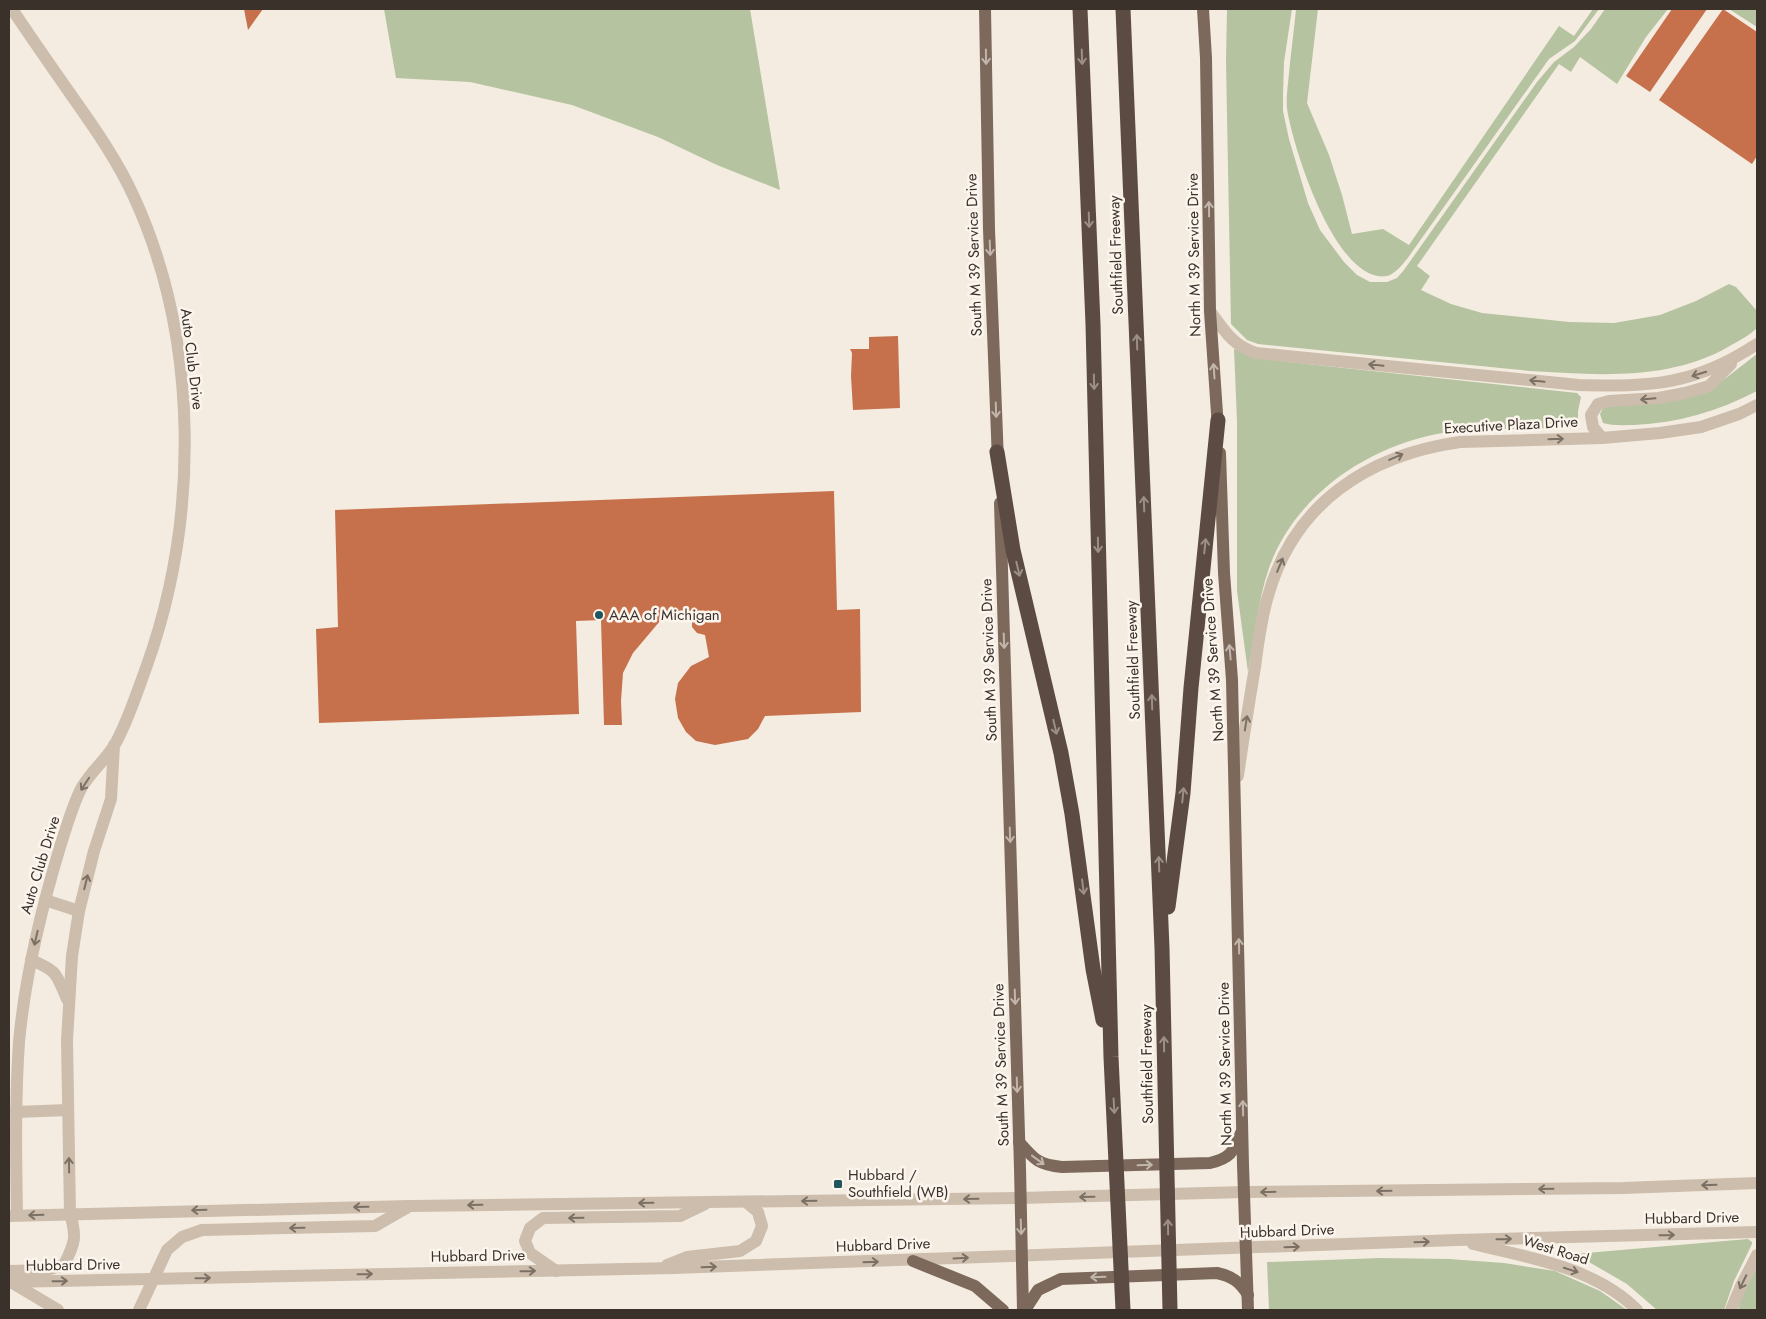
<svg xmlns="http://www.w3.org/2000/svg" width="1766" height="1319" viewBox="0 0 1766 1319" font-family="Jost,sans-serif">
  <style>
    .green { fill: #b5c3a0 }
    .building { fill: #c6714c }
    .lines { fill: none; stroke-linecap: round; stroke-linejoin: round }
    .minor { stroke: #ccbdac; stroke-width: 12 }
    .major { stroke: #7c695c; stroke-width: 12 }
    .highway { stroke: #5b4b42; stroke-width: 15 }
    .oneway { stroke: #c2b6ac }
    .oneway2 { stroke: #9b8f86 }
    .oneway3 { stroke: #7c7065 }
    .poi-dot { fill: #1f555d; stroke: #fbf5ed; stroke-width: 2 }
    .labels { text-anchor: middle; stroke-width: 5; stroke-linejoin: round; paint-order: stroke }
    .street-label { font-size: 15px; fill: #3a312b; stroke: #fbf5ed }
    .poi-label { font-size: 15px; fill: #3a312b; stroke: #fbf5ed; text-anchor: start }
  </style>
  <rect width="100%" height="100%" fill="#f4ece0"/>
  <g class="green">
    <polygon points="384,9 750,9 780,190 717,165 658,137 572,105 470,82 396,78"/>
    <path d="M1227 9H1292L1284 62 1283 95V111L1289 139 1308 203 1320 230 1344 262 1357 275 1370 282H1387L1397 278 1404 270 1537 82 1554 62 1574 47 1591 29 1605 9H1668L1646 37 1617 84 1580 57 1571 72 1559 64 1417 266 1430 276 1421 290 1451 304 1482 313 1569 322 1614 323 1660 315 1696 301 1729 284 1736 287 1757 311V328C1749 336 1738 341 1728 347 1668 381 1597 375 1530 371L1258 344 1247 340 1231 324 1226 62Z"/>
    <path d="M1296 9H1318L1307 103 1329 155 1342 195 1352 234 1383 229 1409 245 1559 26 1574 36 1593 9H1599L1575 41 1549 59 1544 66 1407 259C1402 265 1395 274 1387 276 1336 285 1292 145 1287 108 1286 97 1288 85 1289 73 1291 52 1294 30 1296 9Z"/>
    <polygon points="1729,9 1757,9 1757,27"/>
    <path d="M1234 349 1270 360 1577 393 1581 397 1578 411V425L1573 427C1548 428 1523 429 1497 429 1477 430 1456 430 1437 434 1365 448 1294 497 1269 568 1258 600 1254 639 1248 672L1237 591V421Z"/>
    <path d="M1757 354V391C1719 411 1678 423 1634 425 1623 425 1613 426 1603 423L1600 414 1603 408 1709 388 1722 381Z"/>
    <polygon points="1748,1239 1752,1242 1752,1244 1734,1281 1724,1310 1657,1310 1627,1284 1575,1254"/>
    <polygon points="1381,1258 1449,1259 1504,1263 1555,1271 1600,1291 1627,1310 1269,1310 1267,1262"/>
    <polygon points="1757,1263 1757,1310 1738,1310 1744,1290"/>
  </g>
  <g class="building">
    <polygon points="244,9 263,9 248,30"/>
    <polygon points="1672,9 1707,9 1650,92 1626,76"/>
    <polygon points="1723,9 1757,32 1757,156 1752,164 1659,100"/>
    <polygon points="898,336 900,408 853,410 851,376 852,353 850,349 869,349 869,337"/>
    <polygon points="834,491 837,610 860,609 861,712 765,716 758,729 748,739 715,745 696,741 686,732 678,718 675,699 678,683 691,666 709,657 705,635 697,633 692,627 692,620 660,621 633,653 623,673 621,701 622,725 604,725 601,620 576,621 579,714 319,723 316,629 338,627 335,510"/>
  </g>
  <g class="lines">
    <g class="minor">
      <path d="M12 9C32 39 53 69 74 99 96 130 118 162 134 197 200 341 199 521 146 668 137 692 127 724 114 746 105 760 91 772 82 787 74 801 65 831 60 847 41 910 25 976 19 1042 15 1100 16 1157 17 1215"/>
      <path d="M1210 311C1224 330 1232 345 1256 353L1579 385C1651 387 1695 385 1757 344"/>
      <polyline points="1602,438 1593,427 1591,415 1598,404 1609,401 1659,398 1685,393 1709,386 1731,364"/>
      <path d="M1238 776C1243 740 1249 703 1255 667 1258 643 1261 619 1268 596 1294 503 1368 455 1460 442L1602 438 1660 433 1701 427 1739 414 1757 405"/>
      <polyline points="45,900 79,911"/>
      <path d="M31 960C58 971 56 974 67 999"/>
      <polyline points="16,1112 68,1110"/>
      <polyline points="9,1216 410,1206 1020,1198 1244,1192 1623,1188 1757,1183"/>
      <path d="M1473 1244C1528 1257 1596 1268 1637 1310"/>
      <polyline points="667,1265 687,1257 740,1251 756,1241 762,1226 758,1212 746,1202"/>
      <path d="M9 1271 47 1270 64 1265C75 1243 77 1237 70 1214L67 1040 72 956 79 911 94 851 111 799 114 745"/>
      <polyline points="556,1271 530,1253 525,1241 530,1228 543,1218 680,1216 705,1204"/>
      <polyline points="9,1282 674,1268 1456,1240 1757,1232"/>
      <polyline points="11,1282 58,1310"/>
      <polyline points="139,1310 167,1250 182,1237 202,1230 375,1226 408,1207"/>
      <polyline points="1731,1310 1741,1286 1757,1255"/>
    </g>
    <g class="major">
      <polyline points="985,9 989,229 998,461"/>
      <polyline points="1203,9 1206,58 1210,311 1218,428"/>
      <polyline points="1220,453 1224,573 1232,680 1243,1165 1248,1310"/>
      <polyline points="1000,503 1020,1168 1023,1310"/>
      <path d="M1019 1142C1034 1159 1038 1165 1062 1167L1210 1163C1231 1158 1233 1152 1241 1133"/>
      <polyline points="913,1261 975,1286 1003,1310"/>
      <path d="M1025 1310 1038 1290 1061 1279 1217 1273C1232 1276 1240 1282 1248 1295"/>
    </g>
    <g class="highway">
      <polyline points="1080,9 1093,324 1111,1057 1123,1310"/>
      <polyline points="1123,9 1162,948 1170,1310"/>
      <polyline points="997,452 1013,550 1061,753 1072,814 1093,969 1103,1020"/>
      <polyline points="1168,907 1183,793 1191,688 1218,420"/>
    </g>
  </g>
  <defs><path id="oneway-shaft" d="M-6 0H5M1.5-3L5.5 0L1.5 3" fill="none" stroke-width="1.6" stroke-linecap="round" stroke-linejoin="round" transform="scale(1.25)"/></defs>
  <g class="oneway">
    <use href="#oneway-shaft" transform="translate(986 57) rotate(89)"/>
    <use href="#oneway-shaft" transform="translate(1209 209) rotate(-91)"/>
    <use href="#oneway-shaft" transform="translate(990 248) rotate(88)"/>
    <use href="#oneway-shaft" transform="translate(1214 371) rotate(-94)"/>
    <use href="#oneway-shaft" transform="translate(996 410) rotate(88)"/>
    <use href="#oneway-shaft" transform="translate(1004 641) rotate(88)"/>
    <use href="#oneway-shaft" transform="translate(1230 652) rotate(-95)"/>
    <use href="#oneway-shaft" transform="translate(1010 835) rotate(88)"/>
    <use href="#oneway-shaft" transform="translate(1239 946) rotate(-91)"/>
    <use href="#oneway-shaft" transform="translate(1015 997) rotate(88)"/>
    <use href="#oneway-shaft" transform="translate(1017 1085) rotate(88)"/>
    <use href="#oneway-shaft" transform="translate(1243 1108) rotate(-91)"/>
    <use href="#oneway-shaft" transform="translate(1038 1160) rotate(36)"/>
    <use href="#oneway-shaft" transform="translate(1145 1165) rotate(-2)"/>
    <use href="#oneway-shaft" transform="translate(1021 1227) rotate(88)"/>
    <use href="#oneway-shaft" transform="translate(1098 1277) rotate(178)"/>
  </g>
  <g class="oneway2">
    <use href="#oneway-shaft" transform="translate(1082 57) rotate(88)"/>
    <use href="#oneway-shaft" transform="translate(1089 220) rotate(88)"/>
    <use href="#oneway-shaft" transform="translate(1137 342) rotate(-92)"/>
    <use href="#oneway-shaft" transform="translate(1094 382) rotate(89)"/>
    <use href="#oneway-shaft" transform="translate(1144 504) rotate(-92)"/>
    <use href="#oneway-shaft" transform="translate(1098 545) rotate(89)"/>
    <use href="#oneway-shaft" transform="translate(1205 546) rotate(-84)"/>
    <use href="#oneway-shaft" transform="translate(1018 569) rotate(77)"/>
    <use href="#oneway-shaft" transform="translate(1152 702) rotate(-92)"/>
    <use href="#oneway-shaft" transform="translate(1055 727) rotate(77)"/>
    <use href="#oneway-shaft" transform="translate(1183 795) rotate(-84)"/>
    <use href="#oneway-shaft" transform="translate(1159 864) rotate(-92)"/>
    <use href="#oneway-shaft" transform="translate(1083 887) rotate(83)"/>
    <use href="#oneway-shaft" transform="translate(1164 1044) rotate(-91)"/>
    <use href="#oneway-shaft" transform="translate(1114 1106) rotate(87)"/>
    <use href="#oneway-shaft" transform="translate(1168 1227) rotate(-91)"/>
  </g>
  <g class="oneway3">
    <use href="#oneway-shaft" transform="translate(1376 365) rotate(-174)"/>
    <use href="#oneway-shaft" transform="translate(1699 374) rotate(163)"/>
    <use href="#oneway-shaft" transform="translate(1537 381) rotate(-174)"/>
    <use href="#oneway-shaft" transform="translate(1648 399) rotate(175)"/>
    <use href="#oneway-shaft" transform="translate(1556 439) rotate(-2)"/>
    <use href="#oneway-shaft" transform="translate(1396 457) rotate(-23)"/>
    <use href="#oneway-shaft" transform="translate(1280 565) rotate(-67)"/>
    <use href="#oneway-shaft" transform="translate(1246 723) rotate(-81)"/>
    <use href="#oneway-shaft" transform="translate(85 784) rotate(123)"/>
    <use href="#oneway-shaft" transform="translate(86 882) rotate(-76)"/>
    <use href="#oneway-shaft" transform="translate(36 938) rotate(103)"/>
    <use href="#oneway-shaft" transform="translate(69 1165) rotate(-91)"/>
    <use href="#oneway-shaft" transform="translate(1709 1185) rotate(178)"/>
    <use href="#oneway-shaft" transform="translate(1546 1189) rotate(179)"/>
    <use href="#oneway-shaft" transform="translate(1384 1191) rotate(179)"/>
    <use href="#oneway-shaft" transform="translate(1268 1192) rotate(179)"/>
    <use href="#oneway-shaft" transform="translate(1087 1197) rotate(179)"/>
    <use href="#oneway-shaft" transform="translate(971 1199) rotate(179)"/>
    <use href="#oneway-shaft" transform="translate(809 1201) rotate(179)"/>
    <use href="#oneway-shaft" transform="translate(646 1203) rotate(179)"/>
    <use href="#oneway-shaft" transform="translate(475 1205) rotate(179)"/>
    <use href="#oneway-shaft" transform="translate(361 1207) rotate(179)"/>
    <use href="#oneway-shaft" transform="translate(199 1210) rotate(178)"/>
    <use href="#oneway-shaft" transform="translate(36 1215) rotate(178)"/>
    <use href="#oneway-shaft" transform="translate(576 1218) rotate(179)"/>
    <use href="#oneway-shaft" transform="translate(297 1228) rotate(179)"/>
    <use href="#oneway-shaft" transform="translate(1667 1235) rotate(-1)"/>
    <use href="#oneway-shaft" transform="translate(1504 1239) rotate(-1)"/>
    <use href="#oneway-shaft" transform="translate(1422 1242) rotate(-2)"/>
    <use href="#oneway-shaft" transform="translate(1292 1247) rotate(-2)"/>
    <use href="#oneway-shaft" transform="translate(961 1258) rotate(-3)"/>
    <use href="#oneway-shaft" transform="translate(871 1262) rotate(-2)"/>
    <use href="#oneway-shaft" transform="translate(709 1267) rotate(-2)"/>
    <use href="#oneway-shaft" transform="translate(1571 1270) rotate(18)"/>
    <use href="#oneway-shaft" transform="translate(528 1271) rotate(-1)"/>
    <use href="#oneway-shaft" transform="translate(365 1274) rotate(-1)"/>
    <use href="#oneway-shaft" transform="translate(203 1278) rotate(-1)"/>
    <use href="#oneway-shaft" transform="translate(60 1281) rotate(-1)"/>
    <use href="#oneway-shaft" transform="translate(1743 1282) rotate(116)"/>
  </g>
  <g class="poi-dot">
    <circle cx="599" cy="615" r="5"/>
    <rect x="833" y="1179" width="10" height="10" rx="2.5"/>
  </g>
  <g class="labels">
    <g class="street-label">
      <text transform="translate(974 255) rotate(-92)" y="5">South M 39 Service Drive</text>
      <text transform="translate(1116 255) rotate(-92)" y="5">Southfield Freeway</text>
      <text transform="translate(1194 255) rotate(-91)" y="5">North M 39 Service Drive</text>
      <text transform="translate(192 359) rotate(83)" y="5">Auto Club Drive</text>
      <text transform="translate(1511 425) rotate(-3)" y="5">Executive Plaza Drive</text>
      <text transform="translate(989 660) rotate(-92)" y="5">South M 39 Service Drive</text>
      <text transform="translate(1133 660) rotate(-92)" y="5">Southfield Freeway</text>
      <text transform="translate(1213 660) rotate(-94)" y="5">North M 39 Service Drive</text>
      <text transform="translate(40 865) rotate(-73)" y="5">Auto Club Drive</text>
      <text transform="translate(1147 1064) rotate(-91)" y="5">Southfield Freeway</text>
      <text transform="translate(1225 1064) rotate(-91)" y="5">North M 39 Service Drive</text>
      <text transform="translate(1001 1065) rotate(-92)" y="5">South M 39 Service Drive</text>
      <text transform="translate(1692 1218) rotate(-1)" y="5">Hubbard Drive</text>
      <text transform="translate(1287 1231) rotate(-2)" y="5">Hubbard Drive</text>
      <text transform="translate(883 1245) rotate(-2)" y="5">Hubbard Drive</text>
      <text transform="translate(1556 1250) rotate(17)" y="5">West Road</text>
      <text transform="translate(478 1256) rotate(-1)" y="5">Hubbard Drive</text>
      <text transform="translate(73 1265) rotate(-1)" y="5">Hubbard Drive</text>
    </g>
    <g class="poi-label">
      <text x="609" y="620">AAA of Michigan</text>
      <text x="848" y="1180">Hubbard /<tspan x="848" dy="17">Southfield (WB)</tspan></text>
    </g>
  </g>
  <rect width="1766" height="1319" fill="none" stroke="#3a312b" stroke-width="20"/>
</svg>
